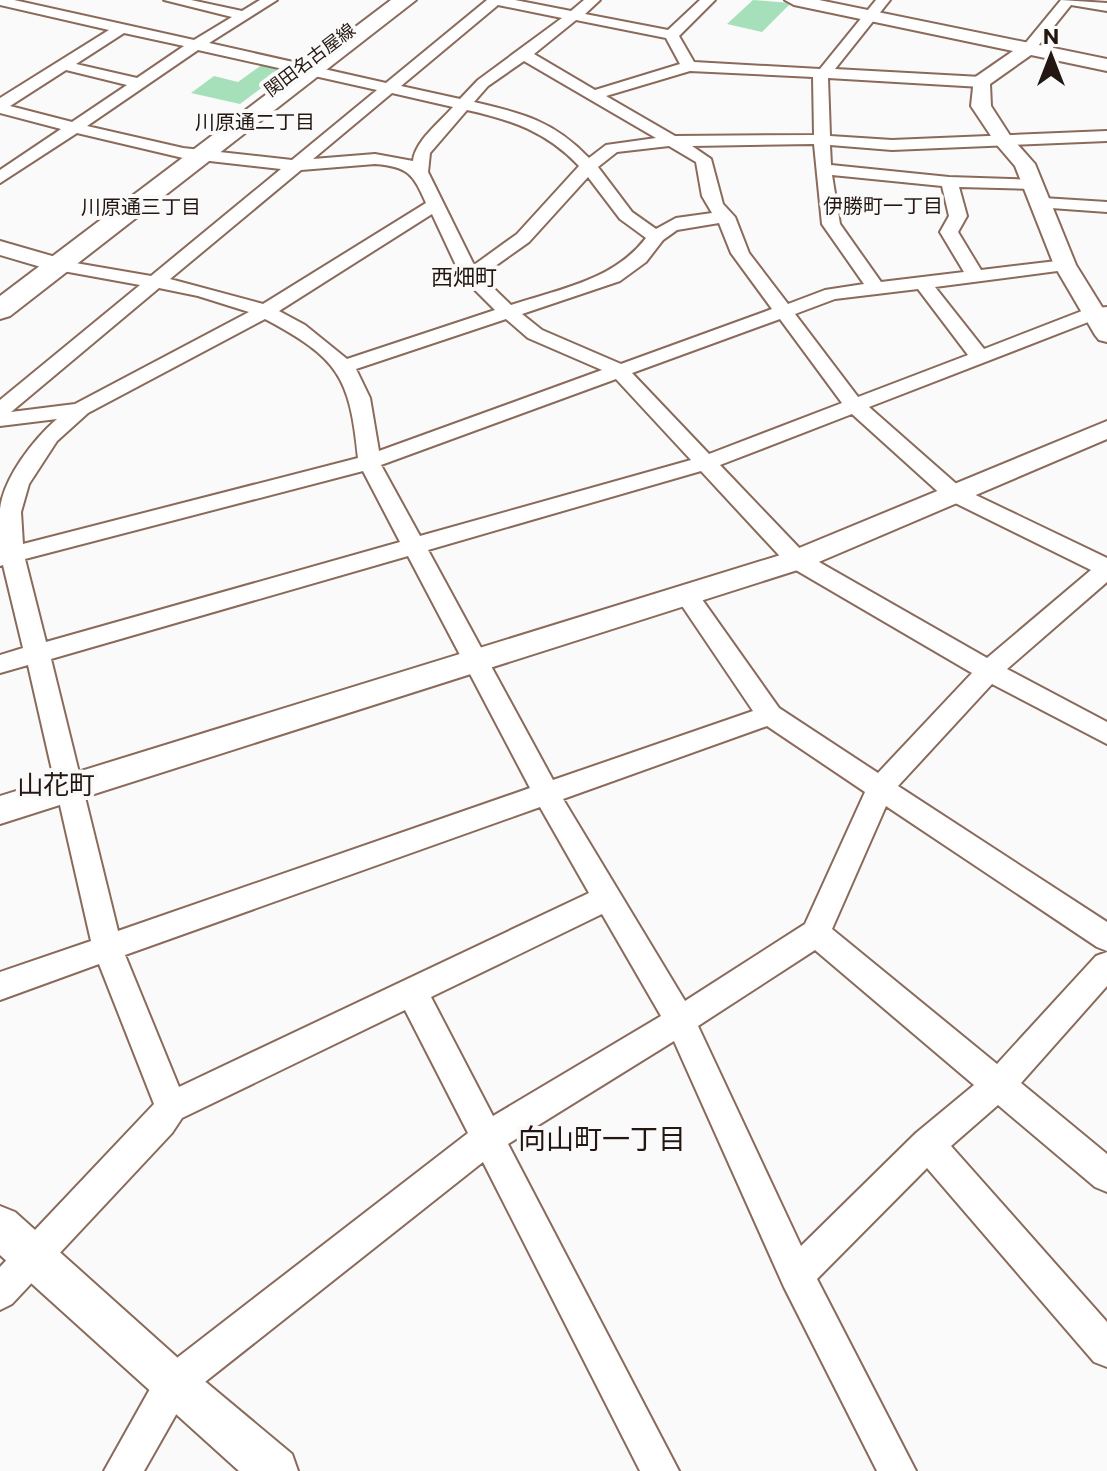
<svg xmlns="http://www.w3.org/2000/svg" width="1107" height="1471" viewBox="0 0 1107 1471" font-family="Commissioner,'Noto Sans JP',sans-serif">
  <style>
    .green { fill: #a6e0ba }
    .lines { fill: none; stroke-linecap: round; stroke-linejoin: round }
    .minor-casing { stroke: #8a6a5a; stroke-width: 4 }
    .tertiary-casing { stroke: #8a6a5a; stroke-width: 4 }
    .primary-casing { stroke: #8a6a5a; stroke-width: 4 }
    .minor { fill: #fff; fill-rule: evenodd }
    .tertiary { fill: #fff; fill-rule: evenodd }
    .primary { fill: #fff; fill-rule: evenodd }
    .labels { text-anchor: middle; stroke-width: 8; stroke-linejoin: round; paint-order: stroke }
    .far-street-label { font-size: 18px; fill: #241711; stroke: #fafafa }
    .far-neighbourhood-label { font-size: 20px; fill: #241711; stroke: #fafafa }
    .far-quarter-label { font-size: 22px; fill: #241711; stroke: #fafafa }
    .quarter-label { font-size: 26px; fill: #241711; stroke: #fafafa }
    .near-neighbourhood-label { font-size: 28px; fill: #241711; stroke: #fafafa }
  </style>
  <rect width="100%" height="100%" fill="#fafafa"/>
  <g class="green">
    <polygon points="753,0 791,3 762,32 727,24"/>
    <polygon points="263,64 287,69 240,104 191,93 214,76 238,82"/>
  </g>
  <g class="lines">
    <defs>
      <g id="minor">
        <path d="M0 0H14L194 40 232 17 164 0H191L242 11 260 0H277L209 43 386 83 487 0H515L571 11 584 0H600L585 14 668 30 700 0H715L679 36 694 62 820 69 876 0H890L835 69 981 77 989 82 981 87 828 78 830 136 892 140 1107 131V141L892 150 830 145 831 165 949 177 1038 180 1040 184 1038 188 1032 189 959 187 967 216 958 232 981 270 1065 260 1074 265 1065 270 935 287 984 349 1087 309 1107 307V319H1096L869 407 961 488 1107 558V582L1007 669 1107 722V744L992 684 898 786 1107 922V951L1097 947 886 806 832 929 997 1064 1096 956 1107 952V986L1021 1083 1107 1154V1192L1095 1187 998 1105 951 1146 1107 1322V1367L1094 1362 927 1168 817 1279 916 1471H877L784 1287 674 1041 508 1144 679 1471H640L483 1162 186 1397 144 1471H104L160 1371 468 1133 405 1010 182 1118 172 1133 12 1304 0 1310V1267L154 1104 99 964 0 1000V972L91 941 28 665 0 673V655L23 648 3 565 0 566C0 548 0 527 0 509 4 477 33 440 57 419L0 426V400L140 285 52 269 49 265 52 261 58 260 151 276 281 169 183 158 77 133 0 183V170L61 129 0 113V98L109 30 0 5ZM498 5 562 18 478 80 460 99 401 86ZM576 20 666 38 680 64 595 90 534 54ZM124 33 184 46 137 78 76 64ZM198 50 377 90 292 160 183 148 87 126ZM524 61 656 138 606 145 589 158C554 121 522 113 474 102L488 86ZM66 70 127 85 72 122 10 106ZM690 71 813 77 814 135 675 136 606 96ZM392 93 453 107C440 122 415 141 413 161L375 154 313 159ZM467 110C512 120 547 132 579 166L517 234 474 265 428 172 430 153ZM814 144 822 224 864 284 825 290 788 304 749 253 735 217 723 204 711 159 692 146ZM669 146 696 162 702 196 712 213 676 218 656 229 632 212 598 167 617 152ZM375 164C409 167 413 174 426 203L263 304 170 279 301 170ZM832 175 942 186 949 216 940 232 964 272 881 282 840 224ZM588 177 620 219 646 238C614 280 560 289 511 305L481 276 529 242ZM432 214 461 276 495 310 347 359 305 325 279 311ZM719 223 731 253 772 309 621 364 542 330 522 314 620 281 646 262 663 240 677 230ZM159 288 198 296 249 312 75 404 11 412ZM918 289 968 355 858 397 795 314 835 299ZM265 319C338 358 350 376 358 458L23 544 21 512 29 484 57 441 88 413ZM506 319 528 338 602 370 379 451 370 398 356 369ZM780 319 842 403 709 454 632 373ZM616 379 691 460 420 536 381 465ZM852 414 945 498 1091 570 987 658 805 554 720 465ZM363 471 400 542 46 642 25 559ZM701 471 789 566 972 673 878 773 779 708 694 588 686 586 678 588 674 594 753 711 553 780 428 550ZM408 556 530 788 118 931 51 659ZM767 726 865 792 805 924 685 1001 563 799ZM540 807 589 893 179 1087 125 955ZM602 914 661 1016 493 1116 431 997ZM815 950 974 1085 916 1133 801 1246 698 1026Z"/>
        <polygon points="1061,0 1107,3 1107,11 1071,5 1034,51 1024,51 1024,45"/>
        <polygon points="1043,198 1107,202 1107,212 1037,207 1034,203"/>
      </g>
      <g id="tertiary">
        <polygon points="785,0 819,0 1107,59 1107,71 1031,55 990,84 991,106 1011,137 1035,164 1076,265 1107,315 1107,342 1099,340 1095,335 1054,265 1015,166 997,145 971,106 974,78 1013,51 794,5"/>
        <polygon points="0,241 66,260 69,265 58,272 0,255"/>
        <polygon points="1107,421 1107,439 807,567 0,824 0,796 787,553"/>
        <polygon points="0,1206 15,1212 189,1368 292,1454 298,1471 239,1471 0,1255"/>
      </g>
      <polygon id="primary" points="391,0 416,0 10,316 0,319 0,296"/>
    </defs>
    <use href="#minor" class="minor-casing"/>
    <use href="#tertiary" class="tertiary-casing"/>
    <use href="#primary" class="primary-casing"/>
    <use href="#minor" class="minor"/>
    <use href="#tertiary" class="tertiary"/>
    <use href="#primary" class="primary"/>
  </g>
  <g class="labels">
    <g class="far-street-label">
      <text transform="translate(310 60) rotate(-37)" y="6">関田名古屋線</text>
    </g>
    <g class="far-neighbourhood-label">
      <text x="255" y="129">川原通二丁目</text>
      <text x="883" y="213">伊勝町一丁目</text>
      <text x="141" y="214">川原通三丁目</text>
    </g>
    <g class="far-quarter-label">
      <text x="464" y="285">西畑町</text>
    </g>
    <g class="quarter-label">
      <text x="56" y="794">山花町</text>
    </g>
    <g class="near-neighbourhood-label">
      <text x="602" y="1149">向山町一丁目</text>
    </g>
  </g>
  <g transform="translate(1051 56)" stroke="#fafafa" stroke-width="6" paint-order="stroke">
  <path d="M0-6L14 30L0 20L-14 30Z" fill="#241711"/>
  <text y="-12" font-size="22" font-weight="bold" text-anchor="middle" fill="#241711">N</text>
  </g>
</svg>
